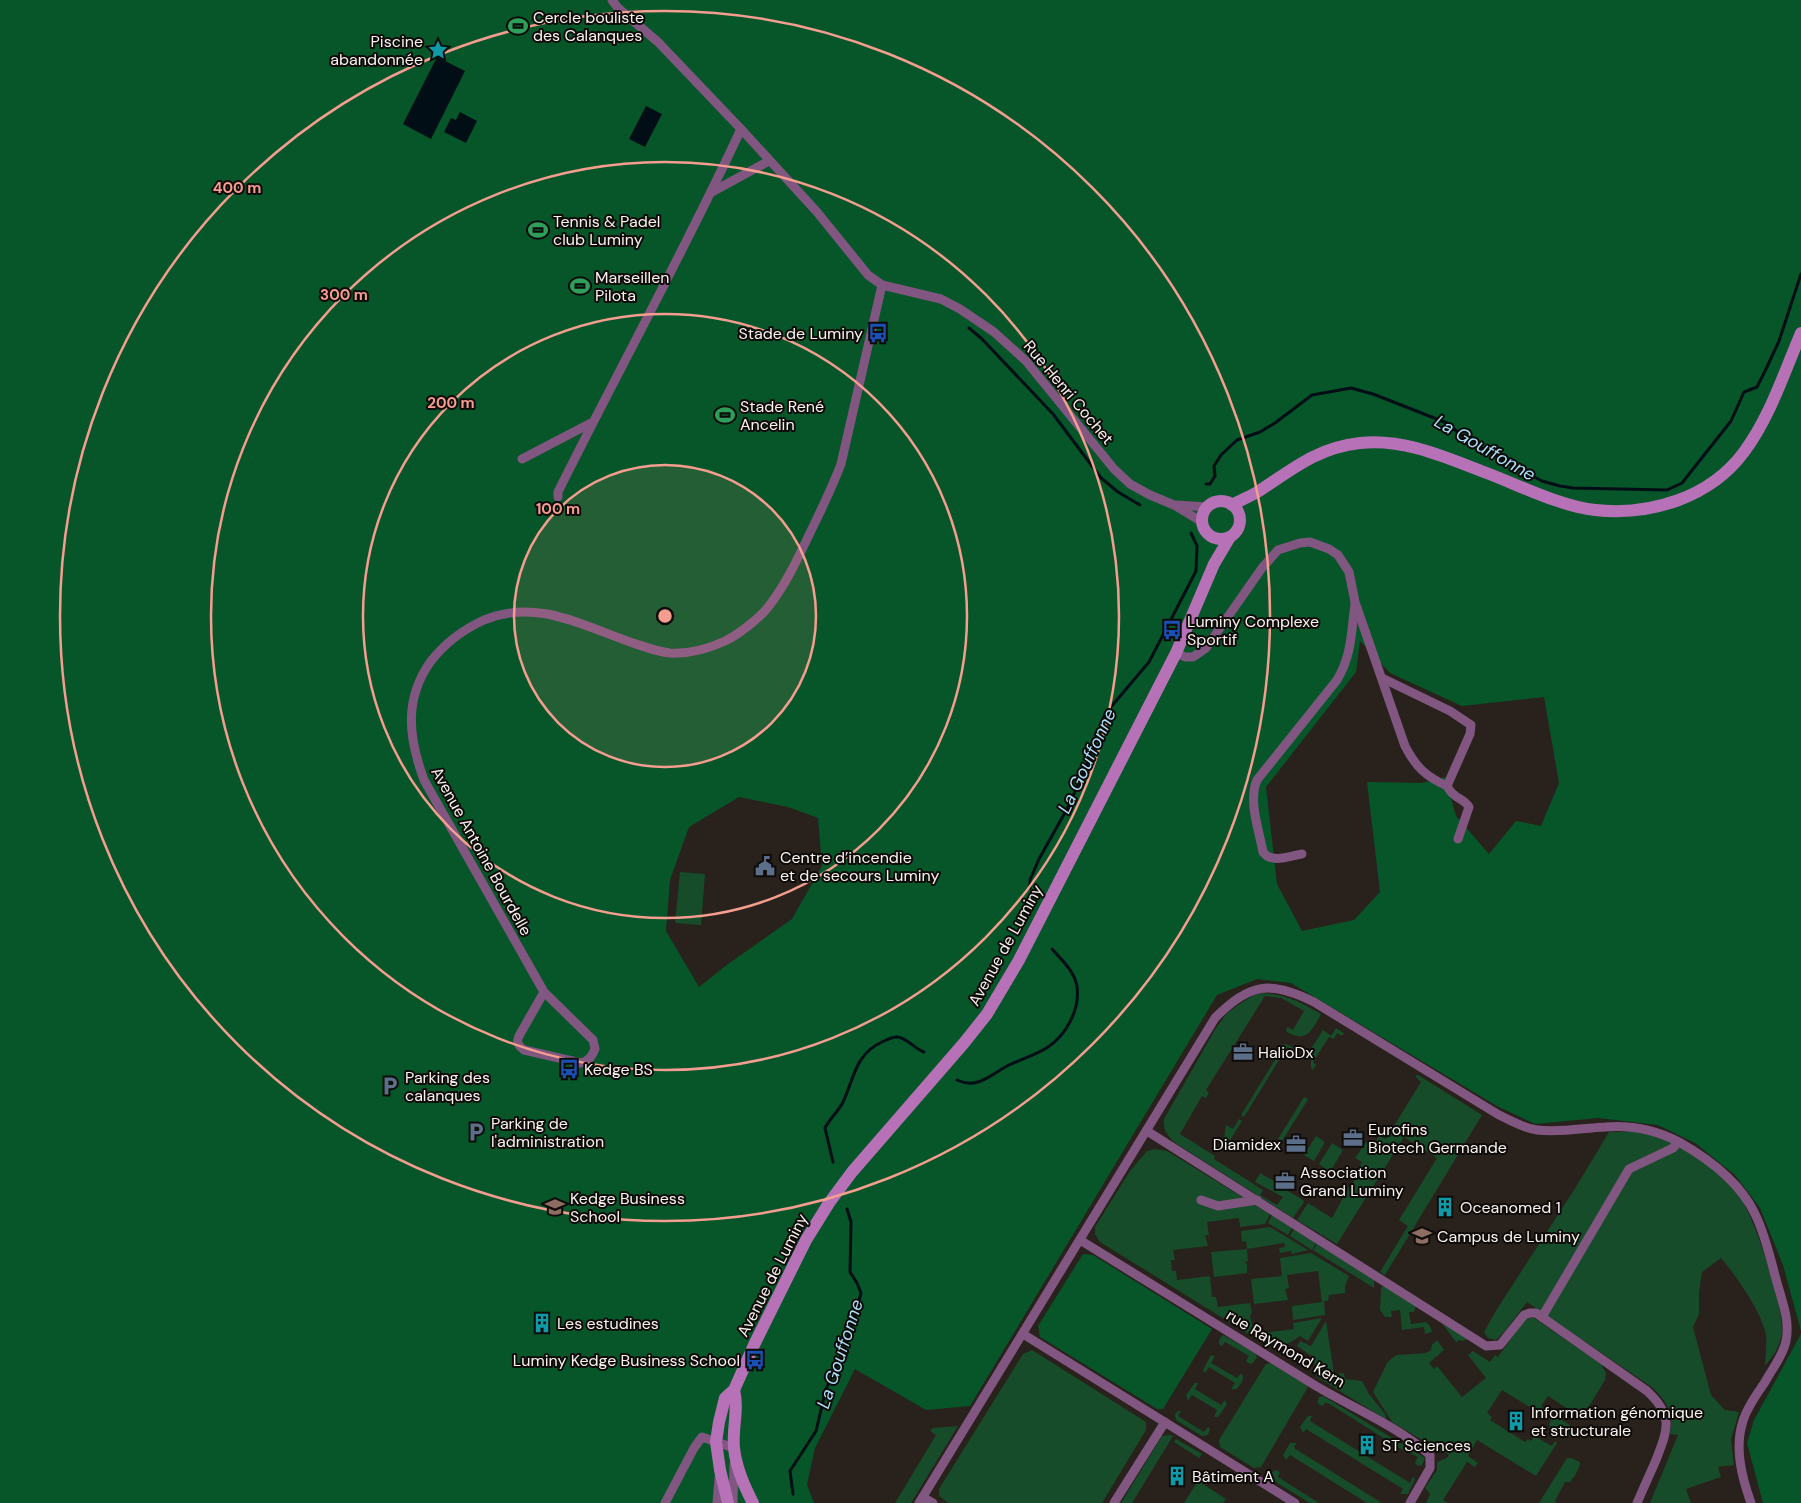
<svg xmlns="http://www.w3.org/2000/svg" width="1801" height="1503" viewBox="0 0 1801 1503" font-family="'DM Sans',sans-serif">
  <style>
    .green { fill: #174c2a }
    .forest { fill: #06562a; fill-rule: evenodd }
    .water { fill: #020e15 }
    .lines { fill: none; stroke-linecap: round; stroke-linejoin: round }
    .stream { stroke: #020e15; stroke-width: 3 }
    .street { stroke: #815681; stroke-width: 9 }
    .secondary { stroke: #b772b7; stroke-width: 12 }
    .ring { fill: none; stroke: #f59d8f; stroke-width: 2.5 }
    .labels { text-anchor: middle; stroke-width: 4; stroke-linejoin: round; paint-order: stroke }
    .poi-label { font-size: 16px; fill: #f8f3f0; stroke: #0e0b09; text-anchor: start }
    .street-label { font-size: 16px; fill: #f8f3f0; stroke: #0e0b09 }
    .water-label { font-size: 18px; font-style: italic; fill: #aedffa; stroke: #0e0b09 }
    .centre { fill: #f59d8f; stroke: #0e0b09; stroke-width: 2.5 }
    .ring-label { font-size: 15px; text-anchor: middle; font-weight: bold; fill: #f59d8f; stroke: #0e0b09; stroke-width: 4; stroke-linejoin: round; paint-order: stroke }
  </style>
  <rect width="100%" height="100%" fill="#28211c"/>
  <g class="green">
    <polygon points="680,872 705,874 701,925 675,923"/>
    <path d="M1263 993C1288 995 1300 1002 1321 1014 1313 1029 1306 1045 1286 1031L1287 1027 1293 1030 1304 1011 1281 998 1265 996 1206 1090 1209 1093 1206 1098 1202 1096 1180 1134 1215 1156 1214 1159 1263 1190 1260 1195 1277 1205 1283 1197 1255 1182 1260 1173 1284 1187 1283 1188 1303 1200 1304 1202 1293 1218 1174 1142C1166 1134 1163 1129 1164 1119L1216 1028 1227 1013 1253 995Z"/>
    <polygon points="1336,1028 1344,1033 1342,1036 1337,1033 1334,1039 1329,1037 1313,1062 1316,1065 1313,1070 1311,1068 1311,1049 1323,1030 1331,1036"/>
    <polygon points="1286,1044 1294,1048 1294,1050 1287,1047 1244,1117 1241,1115 1278,1055 1272,1051 1280,1045"/>
    <polygon points="1418,1075 1482,1115 1385,1275 1380,1272 1408,1226 1399,1220 1437,1158 1404,1137 1337,1244 1297,1220 1308,1203 1332,1218 1349,1187 1350,1188 1358,1175 1356,1173 1362,1162 1355,1158 1367,1141 1373,1145 1379,1136 1386,1139 1421,1082 1415,1076"/>
    <polygon points="1304,1097 1308,1099 1307,1101 1282,1141 1278,1139"/>
    <polygon points="1239,1119 1242,1121 1225,1148 1223,1146 1226,1125 1233,1129"/>
    <path d="M1609 1132C1619 1132 1630 1131 1640 1133 1668 1137 1695 1154 1717 1173 1728 1181 1741 1195 1746 1208 1759 1233 1783 1305 1782 1332 1781 1344 1773 1358 1765 1365 1765 1355 1768 1341 1765 1331 1759 1308 1736 1276 1721 1258L1702 1272 1699 1292V1314L1693 1327 1711 1395 1725 1410 1739 1412 1731 1439 1734 1465 1718 1467 1721 1477 1686 1489 1691 1503H1650L1678 1435 1670 1434C1674 1413 1667 1402 1653 1388L1527 1302 1505 1331 1496 1340 1488 1338 1484 1332 1497 1309 1574 1190Z"/>
    <polygon points="1316,1136 1325,1142 1314,1161 1304,1155"/>
    <polygon points="1332,1143 1343,1150 1330,1172 1319,1164"/>
    <path d="M1155 1149 1167 1151 1270 1214 1265 1224 1240 1227 1239 1218 1207 1222 1209 1235H1205L1208 1246 1173 1250 1175 1260H1171L1172 1271H1176L1177 1280 1210 1276 1212 1297H1216L1218 1307 1250 1303 1252 1314 1250 1315 1252 1325 1259 1324 1261 1333 1294 1329 1293 1323 1322 1318 1308 1341 1300 1336C1282 1348 1279 1350 1260 1341L1100 1242 1095 1234V1227L1130 1171 1147 1151Z"/>
    <polygon points="1272,1215 1292,1228 1288,1235 1268,1223"/>
    <polygon points="1270,1227 1308,1250 1292,1254 1291,1251 1280,1253 1279,1248 1285,1247 1284,1243 1247,1249 1248,1261 1245,1262 1247,1265 1247,1273 1214,1277 1211,1252 1247,1249 1246,1241 1242,1242 1241,1231"/>
    <polygon points="1294,1229 1316,1243 1312,1250 1290,1236"/>
    <polygon points="1317,1244 1374,1280 1374,1288 1313,1250"/>
    <polygon points="1311,1253 1349,1276 1345,1286 1345,1293 1329,1295 1328,1301 1324,1301 1325,1315 1293,1320 1292,1306 1322,1302 1318,1271 1287,1275 1289,1288 1285,1289 1288,1300 1254,1304 1251,1279 1282,1276 1280,1258"/>
    <polygon points="1384,1286 1416,1306 1414,1312 1409,1312 1411,1324 1426,1322 1430,1326 1432,1332 1425,1334 1424,1327 1402,1330 1400,1310 1391,1311 1392,1317 1385,1317 1380,1310 1381,1287"/>
    <polygon points="1530,1318 1534,1318 1601,1364 1606,1373 1605,1380 1582,1418 1548,1396 1541,1406 1574,1428 1570,1437 1549,1425 1551,1420 1502,1390 1487,1413 1492,1417 1490,1420 1525,1442 1528,1439 1531,1441 1534,1436 1552,1446 1555,1441 1557,1443 1536,1476 1477,1440 1468,1456 1478,1463 1475,1467 1467,1462 1443,1500 1448,1503 1426,1503 1430,1494 1425,1488 1437,1470 1437,1462 1447,1458 1449,1454 1432,1449 1422,1440 1392,1422 1373,1392 1387,1363 1392,1358 1397,1355 1426,1353 1431,1350 1432,1345 1437,1340 1444,1350 1429,1363 1434,1369 1437,1366 1462,1397 1486,1378 1468,1355 1473,1351 1490,1362 1495,1355 1498,1357 1525,1319"/>
    <polygon points="1326,1321 1334,1374 1344,1373 1345,1379 1362,1381 1369,1394 1385,1414 1387,1420 1317,1377 1313,1357 1297,1346 1300,1341 1311,1346"/>
    <polygon points="1442,1323 1468,1339 1462,1341 1460,1340 1456,1342"/>
    <polygon points="1223,1335 1255,1353 1257,1357 1253,1363 1250,1364 1246,1361 1249,1356 1225,1342 1222,1346 1219,1344 1219,1340"/>
    <polygon points="1032,1350 1146,1422 1146,1430 1102,1503 949,1503 939,1496 939,1489 1023,1354"/>
    <path d="M1211 1355 1215 1356 1211 1363 1237 1378 1241 1373C1246 1378 1241 1383 1237 1389H1231L1235 1383 1209 1367 1205 1373 1203 1370Z"/>
    <polygon points="1271,1363 1305,1384 1308,1387 1261,1467 1254,1468 1220,1447 1219,1440 1266,1364"/>
    <polygon points="1195,1383 1198,1383 1195,1389 1221,1405 1225,1400 1227,1404 1218,1417 1214,1417 1217,1410 1192,1395 1188,1401 1186,1395"/>
    <polygon points="1323,1396 1425,1458 1422,1465 1418,1466 1415,1463 1418,1457 1405,1450 1404,1451 1328,1403 1325,1403 1322,1406 1317,1403 1319,1397"/>
    <polygon points="1178,1411 1181,1411 1178,1416 1204,1432 1208,1427 1210,1428 1208,1435 1202,1436 1176,1420 1175,1414"/>
    <polygon points="1308,1416 1312,1416 1310,1421 1410,1483 1413,1477 1415,1479 1408,1494 1400,1494 1403,1489 1306,1429 1303,1433 1300,1427"/>
    <polygon points="958,1426 911,1503 895,1503 936,1435 930,1431 933,1428"/>
    <polygon points="1170,1435 1173,1436 1132,1503 1121,1503 1162,1436"/>
    <polygon points="1176,1439 1202,1454 1199,1458 1174,1442"/>
    <polygon points="1290,1443 1296,1443 1294,1448 1382,1503 1367,1503 1290,1455 1286,1460 1283,1455"/>
    <path d="M1567 1458H1571L1580 1462C1580 1469 1574 1477 1570 1482H1565L1555 1501 1557 1503H1539Z"/>
    <polygon points="1276,1470 1280,1472 1278,1477 1319,1503 1310,1503 1274,1481 1271,1477 1272,1472"/>
    <polygon points="1198,1481 1226,1499 1223,1503 1184,1503"/>
  </g>
  <g class="forest">
    <path d="M0 0H1801V1331L1783 1265 1760 1208 1735 1175 1695 1143 1658 1125 1598 1118 1535 1124 1497 1106 1291 983 1257 979 1217 995 970 1406 926 1410 855 1369 815 1448 807 1485 814 1503H0ZM1360 641 1390 673 1462 706 1544 697 1559 783 1541 826 1516 821 1489 854 1456 816 1445 777 1422 783 1367 782 1380 892 1354 920 1302 931 1277 884 1266 787 1356 672ZM739 797 788 807 818 818 822 866 792 919 728 964 699 987 666 931 670 880 689 827Z"/>
    <polygon points="1083,1254 1093,1255 1212,1329 1163,1409 1157,1409 1040,1337 1038,1326"/>
    <polygon points="1801,1334 1801,1503 1763,1503 1747,1443 1754,1420"/>
  </g>
  <g class="water">
    <polygon points="437,57 465,71 431,139 403,124"/>
    <polygon points="646,106 662,114 645,147 629,139"/>
    <polygon points="460,112 477,121 466,143 444,132 451,118 456,120"/>
  </g>
  <g class="lines">
    <g class="stream">
      <polyline points="969,328 982,339 1053,414 1101,478 1118,492 1140,505"/>
      <polyline points="1206,484 1210,484 1215,476 1214,466 1221,455 1237,440 1260,432 1275,423 1312,395 1351,388 1373,394 1447,423 1462,436 1513,466 1542,481 1560,486 1573,488 1667,490 1682,483 1731,421 1744,392 1757,387 1767,367 1779,341 1801,274"/>
      <polyline points="1030,888 1030,880 1039,859 1067,809 1085,770 1105,714 1149,662 1196,571 1197,546 1191,533"/>
      <path d="M957 1080C978 1090 991 1074 1009 1065 1022 1059 1036 1055 1048 1047 1066 1035 1080 1010 1077 987 1075 972 1062 960 1052 949"/>
      <path d="M833 1162 825 1128C830 1118 838 1112 843 1102 854 1079 855 1054 882 1042 886 1040 892 1037 897 1037 906 1037 915 1049 924 1052"/>
      <polyline points="793,1494 790,1471 816,1431 826,1389 844,1349 854,1320 861,1293 857,1283 850,1272 851,1222 847,1209"/>
    </g>
    <g class="street">
      <polyline points="612,0 618,8 658,42 741,129 817,212 868,275 882,285 941,299 960,309 994,332 1026,361 1114,469 1130,484 1150,495 1174,505 1202,522"/>
      <polyline points="712,192 769,161"/>
      <polyline points="522,459 591,423"/>
      <path d="M558 497V492C618 371 684 252 741 129"/>
      <polyline points="1177,505 1207,507"/>
      <path d="M1176 653 1185 657H1193L1206 648 1262 568 1278 550 1300 543 1310 542 1329 549 1338 555 1349 572 1355 602 1405 746C1416 767 1425 776 1447 786"/>
      <path d="M1382 678 1450 711 1471 725 1470 734 1447 786C1454 800 1463 797 1469 807L1458 839"/>
      <path d="M1302 854C1290 856 1271 864 1263 852 1259 830 1248 801 1257 780L1337 680C1352 655 1351 633 1355 604"/>
      <path d="M544 992 519 1036C516 1043 518 1045 524 1050L581 1063C589 1061 592 1056 595 1049L593 1040 544 992 424 780C409 739 403 700 431 661 446 642 462 630 484 620 537 598 583 626 633 643 645 647 658 652 670 653 688 654 708 649 725 641 738 635 761 617 769 606 786 584 798 558 810 533 821 510 832 488 841 464L882 285"/>
      <path d="M1147 1131 1486 1346 1500 1345 1524 1315 1530 1313H1536L1647 1391C1674 1416 1668 1429 1656 1460 1650 1474 1643 1489 1637 1503"/>
      <polyline points="1201,1200 1218,1206 1257,1200"/>
      <path d="M1080 1240C1159 1289 1237 1337 1316 1386 1353 1408 1397 1426 1430 1455V1468L1410 1503"/>
      <polyline points="1542,1317 1629,1169 1673,1148 1678,1142"/>
      <polyline points="1023,1334 1295,1503"/>
      <polyline points="923,1497 933,1503"/>
      <polyline points="665,1503 694,1448 702,1437 734,1448 734,1451"/>
      <polyline points="717,1503 719,1478"/>
      <polyline points="733,1503 734,1464"/>
      <path d="M919 1503 1215 1018C1249 983 1271 980 1314 1002L1499 1115C1511 1121 1523 1128 1537 1130 1560 1133 1583 1128 1605 1127 1630 1125 1656 1130 1679 1142 1709 1159 1740 1182 1755 1214 1766 1236 1771 1262 1778 1286 1783 1304 1790 1322 1786 1341 1783 1356 1772 1369 1765 1382 1757 1394 1747 1407 1743 1421 1734 1448 1742 1478 1751 1503"/>
      <polyline points="1114,1503 1165,1422"/>
    </g>
    <g class="secondary">
      <circle cx="1221" cy="520" r="19"/>
      <path d="M1232 505C1241 500 1251 496 1259 491 1294 468 1317 448 1360 443 1403 438 1445 457 1484 472 1519 485 1559 506 1595 510 1650 516 1710 498 1744 452 1770 417 1784 373 1801 333"/>
      <path d="M734 1390C739 1409 732 1429 734 1448 736 1467 744 1486 753 1503"/>
      <polyline points="728,1503 720,1470 716,1442 719,1422 725,1398 734,1390 754,1345 806,1240 829,1203 852,1172 964,1043 987,1014 1019,960 1176,653 1214,564 1230,537"/>
    </g>
  </g>
  <circle cx="665" cy="616" r="151" fill="#f59d8f" fill-opacity=".12"/>
  <g class="ring">
    <circle cx="665" cy="616" r="151"/>
    <circle cx="665" cy="616" r="302"/>
    <circle cx="665" cy="616" r="454"/>
    <circle cx="665" cy="616" r="605"/>
  </g>
  <defs>
    <symbol id="stadium-bare" viewBox="-9 -9 18 18"><path d="M0-5a6.5 5 0 1 0 0 10a6.5 5 0 1 0 0-10ZM-3.5-1.8h7v3.6h-7Z" fill="#2e9e5b" stroke="#0e0b09" stroke-width="2.5" paint-order="stroke"/></symbol>
    <symbol id="sight-bare" viewBox="-9 -9 18 18"><path d="M0-6L1.8-2.2L6-1.7L2.9 1.2L3.7 5.4L0 3.3L-3.7 5.4L-2.9 1.2L-6-1.7L-1.8-2.2Z" fill="#0f9aa8" stroke="#0e0b09" stroke-width="2.5" paint-order="stroke"/></symbol>
    <symbol id="bus-bare" viewBox="-9 -9 18 18"><path d="M-5-6H5V4H4V6H2V4H-2V6H-4V4H-5ZM-3.5-4V0h7V-4ZM-3.5 1.2v1.5H-2V1.2ZM2 1.2v1.5H3.5V1.2Z" fill="#1a4fb4" stroke="#0e0b09" stroke-width="2.5" paint-order="stroke"/></symbol>
    <symbol id="civic-bare" viewBox="-9 -9 18 18"><path d="M-.6-6.5H3V-4.5H.6V-3L4-1V1h2V6H-6V1h2V-1L-.6-3ZM-1.2 2.5V6h2.4V2.5Z" fill="#5c6f8a" stroke="#0e0b09" stroke-width="2.5" paint-order="stroke"/></symbol>
    <symbol id="office-bare" viewBox="-9 -9 18 18"><path d="M-6-3h4V-5.5h4V-3h4V5H-6ZM-1-4.5V-3h2v-1.5ZM-6 0V1H6V0Z" fill="#5c6f8a" stroke="#0e0b09" stroke-width="2.5" paint-order="stroke"/></symbol>
    <symbol id="parking-bare" viewBox="-9 -9 18 18"><path d="M-3.5-5.5H1a3.5 3.5 0 0 1 0 7H-1V5.5H-3.5ZM-1-3.4V-.6H.8a1.4 1.4 0 0 0 0-2.8Z" fill="#5c6f8a" stroke="#0e0b09" stroke-width="2.5" paint-order="stroke"/></symbol>
    <symbol id="university-bare" viewBox="-9 -9 18 18"><path d="M0-5L7-2L0 1L-7-2ZM-4 1L0 2.5L4 1V4Q0 6-4 4Z" fill="#8d6e63" stroke="#0e0b09" stroke-width="2.5" paint-order="stroke"/></symbol>
    <symbol id="building-bare" viewBox="-9 -9 18 18"><path d="M-4-6H4V6H1V3H-1V6H-4ZM-2.5-4.3h1.7v1.8h-1.7ZM.8-4.3h1.7v1.8H.8ZM-2.5-1h1.7V.8h-1.7ZM.8-1h1.7V.8H.8Z" fill="#0f9aa8" stroke="#0e0b09" stroke-width="2.5" paint-order="stroke"/></symbol>
  </defs>
  <g fill-rule="evenodd">
    <use href="#stadium-bare" x="504" y="12" width="28" height="28"/>
    <use href="#sight-bare" x="424" y="36" width="28" height="28"/>
    <use href="#stadium-bare" x="524" y="216" width="28" height="28"/>
    <use href="#stadium-bare" x="566" y="272" width="28" height="28"/>
    <use href="#bus-bare" x="864" y="319" width="28" height="28"/>
    <use href="#stadium-bare" x="711" y="401" width="28" height="28"/>
    <use href="#bus-bare" x="1158" y="616" width="28" height="28"/>
    <use href="#civic-bare" x="751" y="852" width="28" height="28"/>
    <use href="#office-bare" x="1229" y="1038" width="28" height="28"/>
    <use href="#bus-bare" x="555" y="1055" width="28" height="28"/>
    <use href="#parking-bare" x="376" y="1072" width="28" height="28"/>
    <use href="#parking-bare" x="462" y="1118" width="28" height="28"/>
    <use href="#office-bare" x="1339" y="1124" width="28" height="28"/>
    <use href="#office-bare" x="1282" y="1130" width="28" height="28"/>
    <use href="#office-bare" x="1271" y="1167" width="28" height="28"/>
    <use href="#university-bare" x="541" y="1193" width="28" height="28"/>
    <use href="#building-bare" x="1431" y="1193" width="28" height="28"/>
    <use href="#university-bare" x="1408" y="1222" width="28" height="28"/>
    <use href="#building-bare" x="528" y="1309" width="28" height="28"/>
    <use href="#bus-bare" x="741" y="1346" width="28" height="28"/>
    <use href="#building-bare" x="1502" y="1407" width="28" height="28"/>
    <use href="#building-bare" x="1353" y="1431" width="28" height="28"/>
    <use href="#building-bare" x="1163" y="1462" width="28" height="28"/>
  </g>
  <g class="labels">
    <g class="poi-label">
      <text x="533" y="23">Cercle bouliste<tspan x="533" dy="18">des Calanques</tspan></text>
      <text x="423" y="47" text-anchor="end">Piscine<tspan x="423" dy="18">abandonnée</tspan></text>
      <text x="553" y="227">Tennis &amp; Padel<tspan x="553" dy="18">club Luminy</tspan></text>
      <text x="595" y="283">Marseillen<tspan x="595" dy="18">Pilota</tspan></text>
      <text x="863" y="339" text-anchor="end">Stade de Luminy</text>
      <text x="740" y="412">Stade René<tspan x="740" dy="18">Ancelin</tspan></text>
      <text x="1187" y="627">Luminy Complexe<tspan x="1187" dy="18">Sportif</tspan></text>
      <text x="780" y="863">Centre d’incendie<tspan x="780" dy="18">et de secours Luminy</tspan></text>
      <text x="1258" y="1058">HalioDx</text>
      <text x="584" y="1075">Kedge BS</text>
      <text x="405" y="1083">Parking des<tspan x="405" dy="18">calanques</tspan></text>
      <text x="491" y="1129">Parking de<tspan x="491" dy="18">l'administration</tspan></text>
      <text x="1368" y="1135">Eurofins<tspan x="1368" dy="18">Biotech Germande</tspan></text>
      <text x="1281" y="1150" text-anchor="end">Diamidex</text>
      <text x="1300" y="1178">Association<tspan x="1300" dy="18">Grand Luminy</tspan></text>
      <text x="570" y="1204">Kedge Business<tspan x="570" dy="18">School</tspan></text>
      <text x="1460" y="1213">Oceanomed 1</text>
      <text x="1437" y="1242">Campus de Luminy</text>
      <text x="557" y="1329">Les estudines</text>
      <text x="740" y="1366" text-anchor="end">Luminy Kedge Business School</text>
      <text x="1531" y="1418">Information génomique<tspan x="1531" dy="18">et structurale</tspan></text>
      <text x="1382" y="1451">ST Sciences</text>
      <text x="1192" y="1482">Bâtiment A</text>
    </g>
    <g class="street-label">
      <text transform="translate(1069 392) rotate(50)" y="6">Rue Henri Cochet</text>
      <text transform="translate(482 851) rotate(61)" y="6">Avenue Antoine Bourdelle</text>
      <text transform="translate(1005 945) rotate(-61)" y="6">Avenue de Luminy</text>
      <text transform="translate(772 1275) rotate(-63)" y="6">Avenue de Luminy</text>
      <text transform="translate(1286 1348) rotate(31)" y="6">rue Raymond Kern</text>
    </g>
    <g class="water-label">
      <text transform="translate(1485 448) rotate(30)" y="6">La Gouffonne</text>
      <text transform="translate(1087 761) rotate(-65)" y="6">La Gouffonne</text>
      <text transform="translate(840 1354) rotate(-72)" y="6">La Gouffonne</text>
    </g>
  </g>
  <circle cx="665" cy="616" r="8" class="centre"/>
  <g class="ring-label">
    <text x="237" y="193">400 m</text>
    <text x="344" y="300">300 m</text>
    <text x="451" y="408">200 m</text>
    <text x="558" y="514">100 m</text>
  </g>
</svg>
